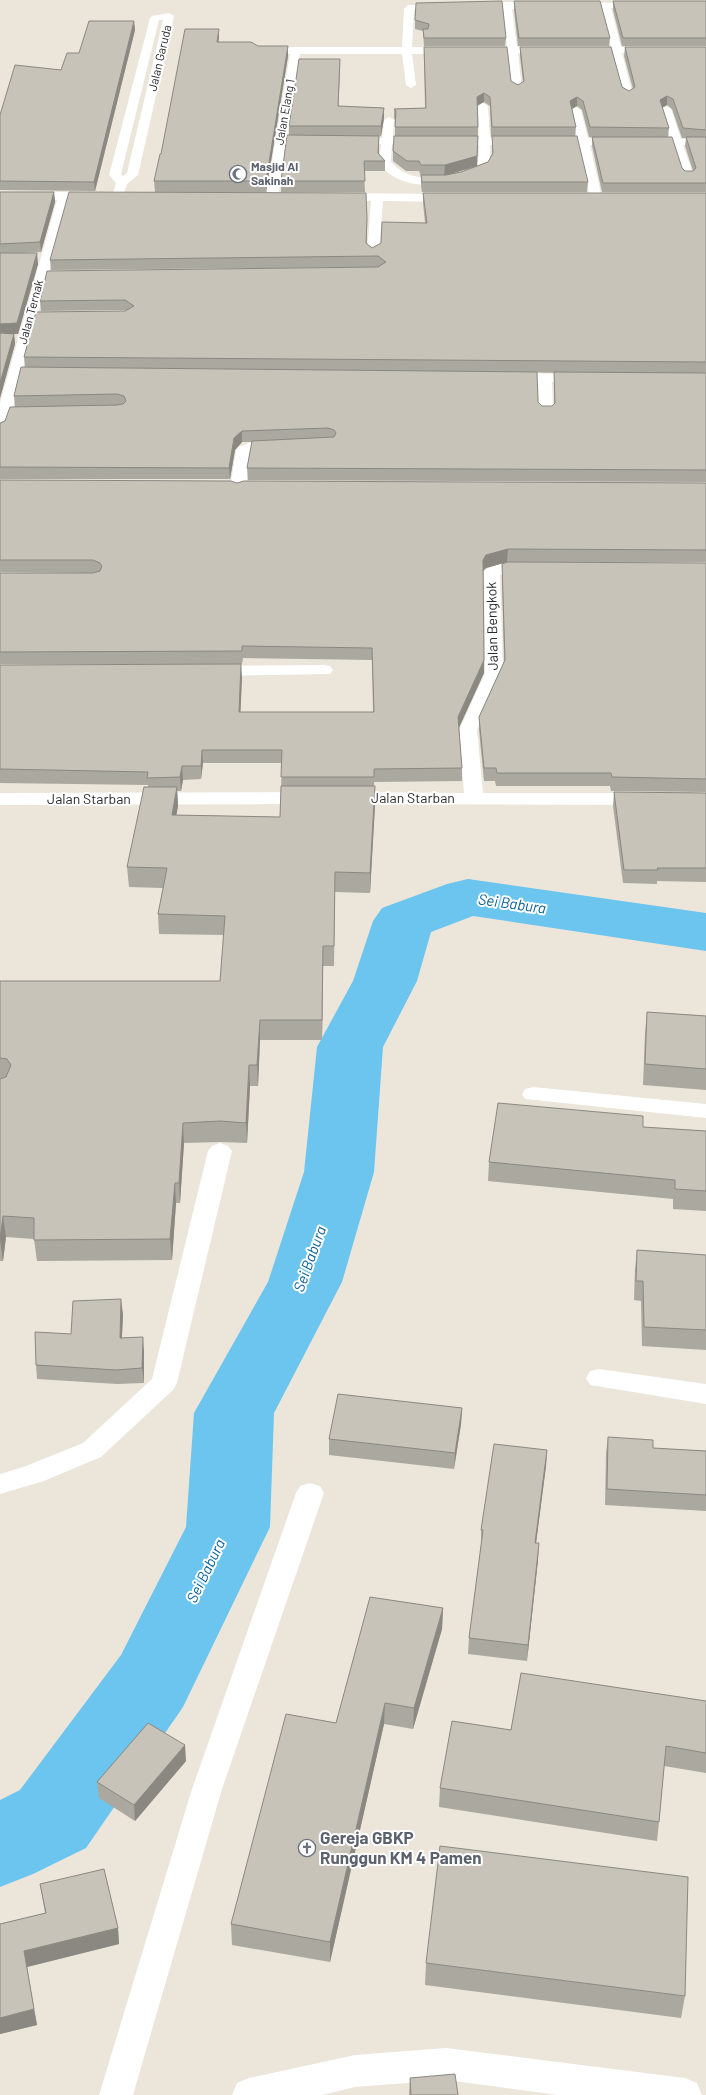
<svg xmlns="http://www.w3.org/2000/svg" width="706" height="2095" viewBox="0 0 706 2095" font-family="Barlow,sans-serif">
  <style>
    .lines { fill: none; stroke-linecap: round; stroke-linejoin: round }
    .river { fill: #6bc5ef; fill-rule: evenodd }
    .minor { fill: #fff; fill-rule: evenodd }
    .wall { fill: #aba89f; fill-rule: evenodd }
    .shaded-wall { fill: #8b8882 }
    .building { fill: #c7c3b9; stroke: #8b8882 }
    .labels { text-anchor: middle; stroke-width: 4; stroke-linejoin: round; paint-order: stroke }
    .far-street-label { font-size: 12px; fill: #292929; stroke: #fff }
    .far-worship-label { font-size: 12px; font-weight: bold; fill: #5b616d; stroke: #fff; text-anchor: start }
    .street-label { font-size: 14px; fill: #292929; stroke: #fff }
    .water-label { font-size: 15px; font-style: italic; fill: #0c6199; stroke: #fff }
    .near-worship-label { font-size: 17px; font-weight: bold; fill: #5b616d; stroke: #fff; text-anchor: start }
  </style>
  <rect width="100%" height="100%" fill="#ebe5da"/>
  <g class="lines">
    <polygon class="river" points="468,879 706,913 706,951 473,916 431,932 417,981 383,1047 374,1172 342,1282 274,1413 270,1527 183,1707 86,1848 33,1874 0,1887 0,1800 20,1790 121,1655 186,1527 194,1413 268,1282 304,1172 317,1047 353,981 373,921 382,908 447,884"/>
    <g class="minor">
      <path d="M507 2 646 3V7L643 8H611L621 47 706 48V54L622 53 633 96 632 98H624L612 53H583L578 50 583 47H611L601 8 512 9 517 47H549L554 50 549 53H518L522 90 517 93 512 90 508 53 412 54 416 85 411 88 406 85 402 54H300L287 138H317L323 141 317 144H286L278 197 272 201 268 200 266 197 290 54H259L255 53 254 51 255 49 296 47H402L404 9 408 5ZM503 9 507 47H412L414 10Z"/>
      <path d="M169 13 174 16 138 175 127 184 122 199H114L112 196 116 183 109 175 150 18 152 16ZM159 20H163L127 173 123 176 121 174Z"/>
      <path d="M483 103 488 106 490 138H577L571 110 576 107 581 110 588 138 670 139 661 109 666 106 671 109 681 139H706V145H683L694 177 688 180 682 177 672 145H590L602 198 596 202 590 198 578 145H490L491 163 487 171C456 186 402 196 379 163L381 144H349L343 141 349 138H382L384 120 389 117 394 120 393 138H479L478 106ZM392 144 479 145 478 167C452 179 412 186 391 162Z"/>
      <polygon points="0,192 99,192 105,196 99,200 69,200 49,272 76,272 82,276 76,280 47,280 23,369 54,370 56,373 54,376 21,377 7,429 5,432 0,433 0,403 57,200 0,200"/>
      <polygon points="335,193 453,194 459,198 453,202 383,201 379,253 373,257 367,253 371,201 331,200 329,197 331,194"/>
      <polygon points="507,373 583,374 588,375 590,378 588,381 583,382 552,382 553,413 551,416 541,416 539,413 538,382 502,380 500,377 502,374"/>
      <path d="M254 441 285 442 287 445 285 448C273 451 261 447 250 452L246 488 243 491H233L230 488 236 450 238 447Z"/>
      <polygon points="500,564 538,566 540,569 538,572 500,575 503,673 477,730 483,793 643,793 650,795 653,799 650,803 643,805 345,804 338,802 335,798 338,794 345,792 464,793 459,730 485,673 484,572 486,569"/>
      <polygon points="324,665 330,666 333,670 330,674 211,676 205,675 202,671 205,667 211,666"/>
      <polygon points="311,792 318,794 321,798 318,802 311,804 0,805 0,793"/>
      <polygon points="533,1087 706,1104 706,1118 525,1099 522,1094 525,1089"/>
      <polygon points="220,1143 228,1146 232,1151 177,1383 173,1390 101,1457 44,1481 0,1494 0,1474 26,1466 83,1443 152,1379 208,1151 212,1146"/>
      <polygon points="599,1369 706,1384 706,1404 590,1385 586,1378 590,1371"/>
      <polygon points="310,1483 320,1486 324,1493 222,1789 133,2095 99,2095 192,1789 296,1493 300,1486"/>
      <polygon points="446,2048 685,2078 697,2083 702,2095 558,2095 446,2080 355,2087 322,2095 232,2095 237,2083 249,2078 355,2055"/>
    </g>
  </g>
  <g class="wall">
    <polygon points="514,1 610,38 609,46 518,46 514,10"/>
    <polygon points="613,1 706,1 706,46 622,46 613,10"/>
    <polygon points="415,20 506,38 505,46 424,46 423,31 415,29"/>
    <polygon points="134,21 135,30 95,191 0,190 0,115 61,70 79,53"/>
    <polygon points="219,38 218,42 258,46 288,56 266,192 155,192 154,181 161,154"/>
    <path d="M424 47 511 81 518 85 523 82 520 56V47L622 87 629 91 633 89 624 56 625 47H706V192H602L592 146V137H637H589L582 110 577 106 572 109 576 127 575 136 588 182 587 192H422L421 186V176L419 171H406L393 161V151L395 136V120L394 118V109L425 108ZM484 102 490 106 491 136H492V154L488 162 461 172 449 174 477 166 478 127 477 106ZM667 105 672 109 682 138H686L685 146 693 171H685L682 168 668 137 669 128 662 108Z"/>
    <polygon points="340,59 338,106 384,108 384,118 381,136 379,136 379,154 385,161 385,171 364,171 365,192 281,192 281,181 289,135 289,126"/>
    <polygon points="0,192 54,192 55,202 41,252 20,253 38,264 18,334 14,334 15,344 0,398"/>
    <polygon points="423,193 706,193 706,482 248,480 247,468 252,442 242,442 235,450 230,479 0,479 0,423 5,421 15,407 14,396 21,367 538,402 542,406 552,406 554,404 554,372 610,373 25,368 24,357 126,310 41,311 40,301 378,267 51,270 50,260 367,219 366,243 372,248 425,223 423,203"/>
    <path d="M0 480 237 483H706V562H507L486 568 483 571 484 660V673L459 727 462 768V781L374 782 375 805 370 893 335 892 334 966H323L322 1040H260L258 1086H250L247 1143 221 1142 184 1143 180 1203H176L172 1260 37 1261 34 1239 6 1237 3 1261H0V1079L1 1078H0V981H220L224 935 159 934 158 914 163 888 129 887 127 867 148 787V785L0 783V665L242 677 240 712H373L372 660 243 658 242 664H0V573H95L0 572ZM203 763H282L280 817 176 815 178 806 177 791H181L183 780 201 779Z"/>
    <polygon points="706,563 706,792 611,791 610,786 496,786 495,781 484,781 479,730 479,717 504,662 502,576 502,564"/>
    <polygon points="614,792 706,793 706,882 657,881 657,884 623,883 613,806"/>
    <polygon points="647,1012 706,1016 706,1090 643,1085 645,1033"/>
    <polygon points="643,1127 706,1131 706,1211 673,1209 673,1199 488,1181 489,1162"/>
    <polygon points="637,1250 706,1255 706,1350 642,1346 641,1301 634,1300 635,1269"/>
    <polygon points="123,1314 122,1338 144,1352 144,1383 117,1384 37,1379 36,1365 71,1334"/>
    <polygon points="462,1408 461,1424 454,1469 329,1455 329,1439"/>
    <polygon points="608,1437 653,1448 706,1451 706,1511 605,1505 606,1453"/>
    <polygon points="547,1450 546,1466 536,1543 538,1560 527,1661 468,1654 469,1638 481,1546 481,1530"/>
    <polygon points="443,1608 442,1629 413,1729 384,1724 330,1962 232,1945 231,1924 336,1723"/>
    <polygon points="706,1701 706,1773 664,1766 659,1822 657,1841 439,1807 440,1788 511,1730"/>
    <polygon points="186,1761 135,1821 99,1798 97,1782"/>
    <polygon points="40,1884 118,1928 119,1944 27,1967 37,2025 0,2034 0,1924 45,1913"/>
    <polygon points="426,1963 685,1996 681,2018 425,1985"/>
    <polygon points="410,2078 458,2095 409,2095"/>
  </g>
  <g class="shaded-wall">
    <polygon points="134,21 135,30 95,191 94,182"/>
    <polygon points="219,29 219,38 217,51 217,42"/>
    <polygon points="288,46 288,56 266,192 266,181"/>
    <polygon points="340,59 340,68 338,116 338,106"/>
    <polygon points="484,93 484,102 476,106 477,97"/>
    <polygon points="667,96 667,105 660,109 660,100"/>
    <polygon points="577,97 577,106 570,110 570,101"/>
    <polygon points="384,108 384,118 381,136 381,126"/>
    <polygon points="379,136 379,146 378,163 378,153"/>
    <polygon points="478,136 477,166 444,176 445,165"/>
    <polygon points="54,192 55,202 41,252 40,242"/>
    <polygon points="367,219 367,229 366,253 366,243"/>
    <polygon points="37,253 38,264 18,334 14,334 15,344 0,398 0,324"/>
    <polygon points="242,431 242,442 235,450 230,479 229,468 234,438"/>
    <polygon points="508,549 507,562 486,568 482,572 483,560 486,555"/>
    <polygon points="484,660 484,673 458,730 458,717"/>
    <polygon points="241,664 242,677 240,725 239,712"/>
    <polygon points="202,750 203,763 201,779 201,766"/>
    <polygon points="182,766 183,780 181,791 180,777"/>
    <polygon points="375,786 375,805 370,893 370,873"/>
    <polygon points="177,787 178,806 173,834 172,815"/>
    <polygon points="323,946 323,966 322,1040 322,1020"/>
    <polygon points="260,1020 260,1040 258,1086 257,1065"/>
    <polygon points="249,1065 250,1086 247,1143 246,1123"/>
    <polygon points="183,1123 184,1143 180,1203 179,1183"/>
    <polygon points="175,1183 176,1203 172,1260 170,1239"/>
    <polygon points="3,1216 6,1237 3,1261 0,1240"/>
    <polygon points="121,1299 123,1314 121,1353 120,1338"/>
    <polygon points="143,1337 144,1352 144,1383 142,1368"/>
    <polygon points="462,1408 461,1424 454,1469 455,1453"/>
    <polygon points="547,1450 546,1466 534,1559 535,1543"/>
    <polygon points="539,1543 538,1560 527,1661 528,1645"/>
    <polygon points="443,1608 442,1629 413,1729 414,1708"/>
    <polygon points="385,1703 384,1724 330,1962 330,1942"/>
    <polygon points="185,1745 186,1761 135,1821 134,1805"/>
    <polygon points="118,1928 119,1944 27,1967 24,1951"/>
    <polygon points="34,2009 37,2025 0,2034 0,2018"/>
  </g>
  <g class="building">
    <polygon points="502,1 506,38 424,38 423,29 428,29 429,24 415,20 416,3"/>
    <polygon points="514,1 600,1 610,38 519,38"/>
    <polygon points="613,1 706,1 706,38 623,38"/>
    <polygon points="89,21 134,21 94,182 0,181 0,115 15,65 61,70 67,53 79,53"/>
    <polygon points="185,29 219,29 217,42 251,42 258,46 288,46 266,181 154,181 160,154 161,154"/>
    <polygon points="424,47 507,47 511,81 518,85 524,81 520,47 611,47 622,87 629,91 635,87 625,47 706,47 706,130 683,128 673,99 667,96 660,100 669,128 590,127 583,101 577,97 570,101 576,127 492,127 490,97 484,93 477,97 478,127 395,127 396,111 394,109 426,108"/>
    <polygon points="299,59 340,59 338,106 384,108 381,126 289,126"/>
    <polygon points="287,135 379,136 378,153 385,161 364,161 365,181 281,181"/>
    <polygon points="394,136 478,136 477,156 445,165 421,165 419,161 407,161 393,151"/>
    <polygon points="492,136 577,136 588,182 422,182 421,175 446,175 461,172 488,162 493,153"/>
    <polygon points="592,137 672,137 682,168 685,171 693,171 696,168 686,137 706,137 706,183 603,183"/>
    <polygon points="0,192 54,192 40,242 0,244"/>
    <polygon points="69,192 366,193 367,219 366,243 372,248 381,243 382,222 427,223 423,193 706,193 706,362 24,357 36,312 125,311 134,306 125,300 40,301 47,271 378,267 386,262 378,256 50,260"/>
    <polygon points="0,253 37,253 17,323 0,324"/>
    <polygon points="0,333 14,334 0,383"/>
    <polygon points="21,367 537,372 538,402 542,406 552,406 555,403 554,372 706,373 706,470 247,468 252,441 334,437 336,433 334,430 328,428 242,431 234,438 229,468 0,467 0,423 5,421 10,407 117,405 123,404 126,401 124,396 117,394 14,396"/>
    <polygon points="0,480 231,481 237,483 244,481 706,483 706,550 508,549 486,555 483,560 484,660 458,717 462,768 374,769 374,777 281,777 282,750 202,750 201,766 182,766 180,777 147,778 148,772 0,769 0,665 241,664 239,712 374,712 372,648 242,646 242,651 0,652 0,573 93,573 100,571 102,566 100,563 93,560 0,560"/>
    <polygon points="508,562 706,563 706,779 612,777 611,773 497,773 496,768 484,768 479,717 505,660 502,564"/>
    <polygon points="281,786 375,786 370,873 335,872 334,946 323,946 322,1020 260,1020 257,1065 249,1065 246,1123 220,1121 183,1123 179,1183 175,1183 170,1239 34,1240 34,1218 3,1216 0,1240 0,1079 6,1077 11,1065 7,1059 0,1058 0,981 220,981 225,916 158,914 167,868 127,867 144,787 177,787 172,815 280,817"/>
    <polygon points="614,792 706,793 706,868 657,868 658,870 624,870"/>
    <polygon points="647,1012 706,1016 706,1069 645,1064"/>
    <polygon points="498,1103 643,1116 643,1127 706,1131 706,1191 675,1189 675,1180 489,1162"/>
    <polygon points="637,1250 706,1255 706,1330 644,1327 643,1281 636,1281"/>
    <polygon points="121,1299 120,1338 143,1337 142,1368 116,1370 36,1365 35,1332 71,1334 73,1301"/>
    <polygon points="338,1394 462,1408 455,1453 329,1439"/>
    <polygon points="608,1437 653,1440 653,1448 706,1451 706,1495 607,1489"/>
    <polygon points="494,1444 547,1450 535,1543 539,1543 528,1645 469,1638 483,1530 481,1530"/>
    <polygon points="370,1597 443,1608 414,1708 385,1703 330,1942 231,1924 286,1714 336,1723"/>
    <polygon points="521,1673 706,1701 706,1753 666,1746 659,1822 440,1788 452,1721 511,1730"/>
    <polygon points="148,1723 185,1745 134,1805 97,1782"/>
    <polygon points="440,1846 688,1877 685,1996 426,1963"/>
    <polygon points="104,1869 118,1928 24,1951 34,2009 0,2018 0,1924 46,1913 40,1884"/>
    <polygon points="455,2074 458,2095 411,2095 410,2078"/>
  </g>
  <defs>
    <symbol id="mosque-ring" viewBox="-11 -11 22 22"><circle r="9.5" fill="#fff" stroke="#6b7280" stroke-width="1.5"/><path d="M3.5-4.9A6 6 0 1 0 3.5 4.9A5 5 0 1 1 3.5-4.9Z" fill="#6b7280"/></symbol>
    <symbol id="church-ring" viewBox="-11 -11 22 22"><circle r="9.5" fill="#fff" stroke="#6b7280" stroke-width="1.5"/><path d="M-1.2-6h2.4v3.5h3.3v2.4h-3.3V6h-2.4V-.1h-3.3v-2.4h3.3Z" fill="#6b7280"/></symbol>
  </defs>
  <g fill-rule="evenodd">
    <use href="#mosque-ring" x="228" y="164" width="20" height="20"/>
    <use href="#church-ring" x="297" y="1838" width="20" height="20"/>
  </g>
  <g class="labels">
    <g class="far-street-label">
      <text transform="translate(160 58) rotate(-77)" y="4">Jalan Garuda</text>
      <text transform="translate(285 112) rotate(-80)" y="4">Jalan Elang 1</text>
      <text transform="translate(31 312) rotate(-75)" y="4">Jalan Ternak</text>
    </g>
    <g class="far-worship-label">
      <text x="251" y="171">Masjid Al<tspan x="251" dy="14">Sakinah</tspan></text>
    </g>
    <g class="street-label">
      <text transform="translate(492 626) rotate(-91)" y="5">Jalan Bengkok</text>
      <text x="413" y="803">Jalan Starban</text>
      <text x="89" y="804">Jalan Starban</text>
    </g>
    <g class="water-label">
      <text transform="translate(512 904) rotate(8)" y="5">Sei Babura</text>
      <text transform="translate(310 1259) rotate(-70)" y="5">Sei Babura</text>
      <text transform="translate(206 1571) rotate(-64)" y="5">Sei Babura</text>
    </g>
    <g class="near-worship-label">
      <text x="320" y="1844">Gereja GBKP<tspan x="320" dy="20">Runggun KM 4 Pamen</tspan></text>
    </g>
  </g>
</svg>
